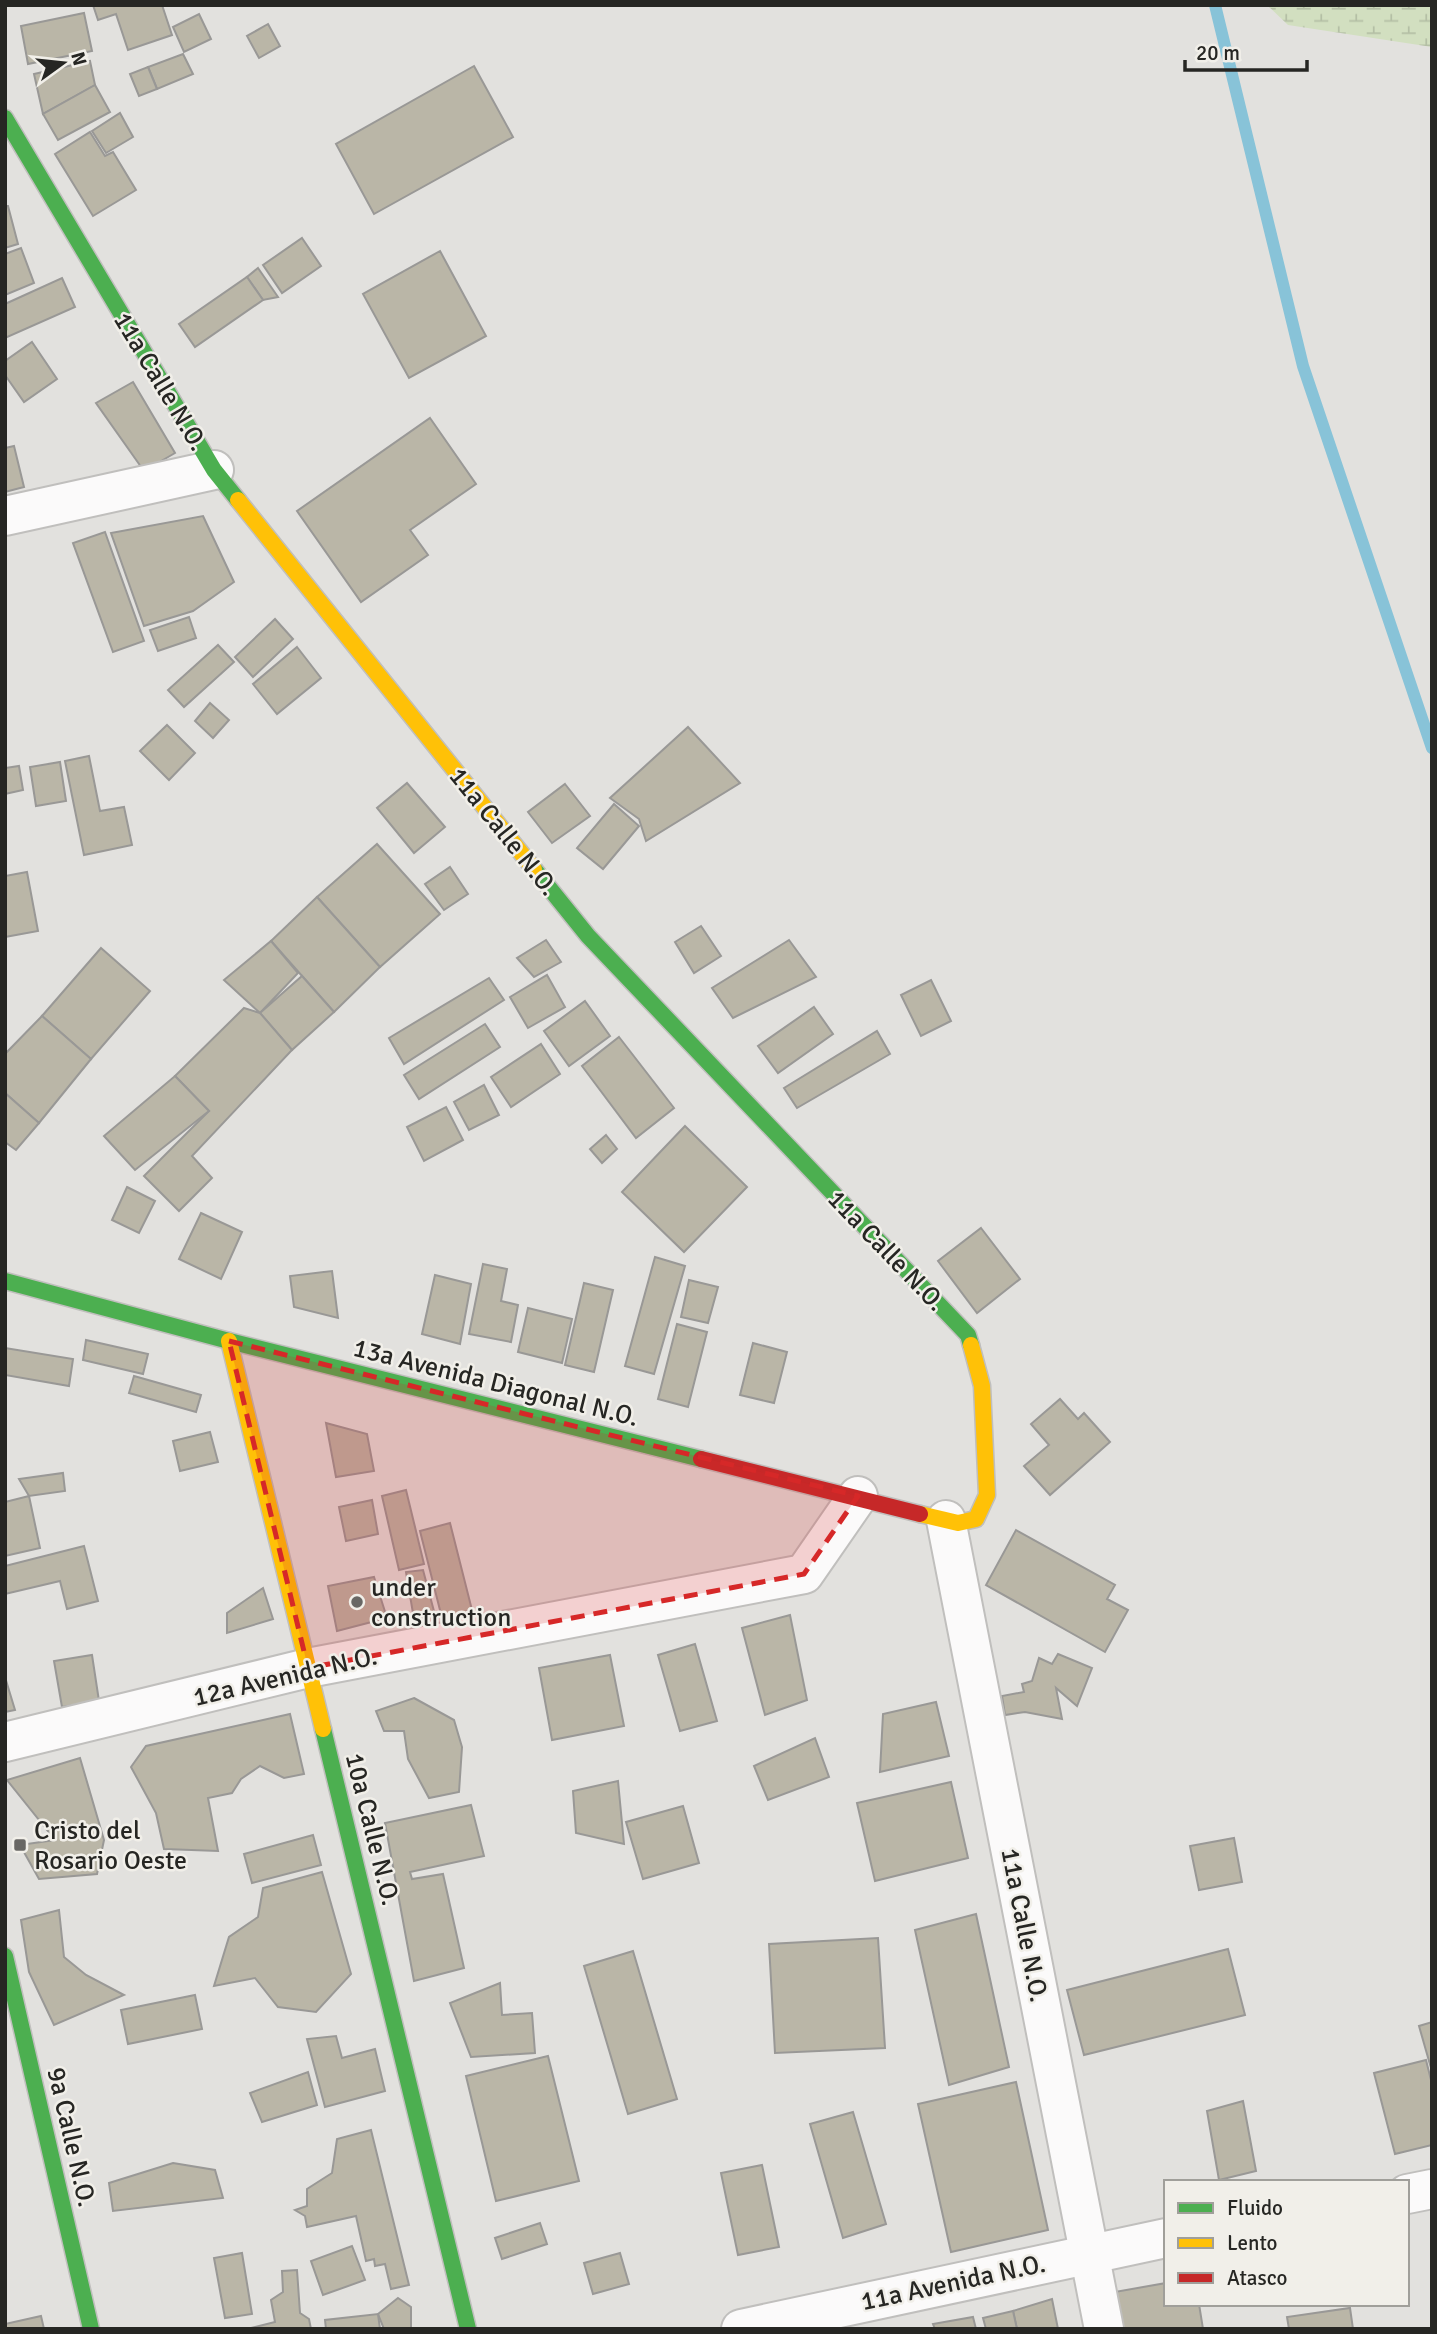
<svg xmlns="http://www.w3.org/2000/svg" width="1437" height="2334" viewBox="0 0 1437 2334" font-family="Signika,sans-serif">
  <style>
    .wetland { fill: url(#wetland-marsh) }
    .lines { fill: none; stroke-linecap: round; stroke-linejoin: round }
    .stream { stroke: #88c3d8; stroke-width: 12 }
    .building { fill: #bab6a7; stroke: #999896; stroke-width: 2 }
    .street-casing { stroke: #c0bfbd; stroke-width: 42 }
    .fast-casing { stroke: #c0bfbd; stroke-width: 19 }
    .slow-casing { stroke: #c0bfbd; stroke-width: 19 }
    .jam-casing { stroke: #c0bfbd; stroke-width: 19 }
    .street { stroke: #fbfafa; stroke-width: 38 }
    .fast { stroke: #4caf50; stroke-width: 16 }
    .slow { stroke: #ffc107; stroke-width: 16 }
    .jam { stroke: #c62828; stroke-width: 16 }
    .marked { fill: #d62828; fill-opacity: 0.2; stroke: #d62828; stroke-width: 5; stroke-dasharray: 14 9; stroke-linejoin: round }
    .poi-dot { fill: #686764; stroke: #f1efe9; stroke-width: 2.5 }
    .labels { text-anchor: middle; stroke-width: 5; stroke-linejoin: round; paint-order: stroke }
    .street-label { font-size: 26px; fill: #262623; stroke: #f1efe9 }
    .poi-label { font-size: 26px; fill: #262623; stroke: #f1efe9; text-anchor: start }
  </style>
  <defs>
    <pattern id="wetland-marsh" width="20" height="14" patternUnits="userSpaceOnUse" patternTransform="scale(1.75)"><rect width="20" height="14" fill="#d2dfc0"/><path d="M1 5h8M5 5V1M11 12h8M15 12V8" fill="none" stroke="#b4bfa5"/></pattern>
  </defs>
  <rect width="100%" height="100%" fill="#e2e1de"/>
  <polygon class="wetland" points="1267,5 1432,5 1432,47 1288,25"/>
  <g class="lines">
    <polyline class="stream" points="1215,5 1303,366 1432,748"/>
  </g>
  <g class="building">
    <polygon points="93,5 162,5 172,35 128,50 116,14 98,20"/>
    <polygon points="84,13 92,51 28,64 21,26"/>
    <polygon points="199,14 211,39 184,52 173,27"/>
    <polygon points="268,24 280,46 259,58 247,36"/>
    <polygon points="183,54 193,74 157,89 148,67"/>
    <polygon points="90,61 95,85 43,114 34,74"/>
    <polygon points="474,66 513,137 374,214 336,144"/>
    <polygon points="148,67 157,89 139,96 130,74"/>
    <polygon points="95,85 110,112 58,140 43,114"/>
    <polygon points="120,113 133,137 106,153 92,131"/>
    <polygon points="90,132 105,156 113,152 136,190 93,216 55,154"/>
    <polygon points="5,206 8,206 18,244 5,248"/>
    <polygon points="302,238 321,266 282,293 263,265"/>
    <polygon points="21,248 34,283 5,295 5,254"/>
    <polygon points="440,251 486,336 409,378 363,294"/>
    <polygon points="258,268 278,297 263,300 247,277"/>
    <polygon points="247,277 263,300 195,347 179,324"/>
    <polygon points="62,278 75,307 5,338 5,304"/>
    <polygon points="32,342 57,379 24,402 5,375 5,361"/>
    <polygon points="133,382 175,453 144,471 96,403"/>
    <polygon points="430,418 476,484 410,530 428,555 361,602 297,511"/>
    <polygon points="14,446 24,487 5,492 5,448"/>
    <polygon points="203,516 234,582 193,611 144,626 111,533"/>
    <polygon points="105,532 144,641 113,652 73,543"/>
    <polygon points="189,617 196,638 158,651 150,630"/>
    <polygon points="275,619 293,639 253,677 235,657"/>
    <polygon points="218,645 234,662 184,707 168,690"/>
    <polygon points="297,647 321,678 277,714 253,684"/>
    <polygon points="210,703 229,720 213,738 195,721"/>
    <polygon points="167,725 195,753 169,780 140,751"/>
    <polygon points="688,727 740,783 646,841 639,819 610,798"/>
    <polygon points="89,756 100,811 124,807 132,845 84,855 65,761"/>
    <polygon points="60,762 66,801 36,806 30,767"/>
    <polygon points="19,766 23,790 5,794 5,768"/>
    <polygon points="407,783 445,827 414,853 377,808"/>
    <polygon points="565,784 590,816 552,843 528,812"/>
    <polygon points="614,804 639,826 603,869 577,848"/>
    <polygon points="377,844 440,914 380,967 317,897"/>
    <polygon points="450,867 468,894 444,910 425,884"/>
    <polygon points="27,872 38,931 5,937 5,876"/>
    <polygon points="317,897 380,967 334,1012 271,941"/>
    <polygon points="701,926 721,956 694,973 675,942"/>
    <polygon points="546,940 561,962 534,977 517,958"/>
    <polygon points="789,940 816,977 733,1018 712,988"/>
    <polygon points="271,941 298,973 260,1013 224,980"/>
    <polygon points="101,948 150,991 91,1059 42,1016"/>
    <polygon points="547,975 565,1007 528,1028 510,997"/>
    <polygon points="302,976 334,1012 292,1050 260,1013"/>
    <polygon points="489,978 504,1000 404,1064 389,1038"/>
    <polygon points="931,980 951,1021 921,1036 901,995"/>
    <polygon points="585,1001 610,1036 569,1066 544,1031"/>
    <polygon points="814,1007 833,1034 778,1073 758,1046"/>
    <polygon points="244,1008 260,1013 292,1050 192,1156 212,1178 179,1211 144,1176 209,1111 175,1076"/>
    <polygon points="42,1016 91,1059 39,1123 5,1093 5,1054"/>
    <polygon points="485,1024 500,1047 419,1099 404,1075"/>
    <polygon points="877,1031 890,1054 797,1108 784,1088"/>
    <polygon points="619,1037 674,1108 636,1138 582,1066"/>
    <polygon points="541,1044 560,1074 511,1107 491,1077"/>
    <polygon points="175,1076 209,1111 135,1170 104,1136"/>
    <polygon points="484,1085 499,1115 469,1130 454,1102"/>
    <polygon points="5,1093 39,1123 16,1150 5,1142"/>
    <polygon points="446,1107 463,1140 424,1161 407,1127"/>
    <polygon points="685,1126 747,1187 684,1252 622,1192"/>
    <polygon points="606,1135 617,1149 602,1163 590,1149"/>
    <polygon points="127,1187 155,1201 139,1233 112,1220"/>
    <polygon points="201,1213 242,1232 221,1279 179,1259"/>
    <polygon points="981,1228 1020,1279 977,1313 938,1261"/>
    <polygon points="655,1257 685,1266 654,1374 625,1366"/>
    <polygon points="483,1264 507,1269 501,1301 518,1305 511,1342 469,1334"/>
    <polygon points="332,1271 338,1318 294,1307 290,1276"/>
    <polygon points="435,1275 471,1284 460,1344 422,1334"/>
    <polygon points="689,1280 718,1287 708,1323 681,1317"/>
    <polygon points="584,1283 613,1290 594,1372 565,1365"/>
    <polygon points="528,1308 572,1319 562,1363 518,1352"/>
    <polygon points="677,1324 707,1332 688,1407 658,1399"/>
    <polygon points="86,1340 148,1354 143,1374 83,1360"/>
    <polygon points="753,1343 787,1352 774,1403 740,1395"/>
    <polygon points="5,1348 73,1359 69,1386 5,1375"/>
    <polygon points="134,1376 201,1395 196,1412 129,1393"/>
    <polygon points="1060,1399 1078,1419 1084,1413 1110,1442 1050,1495 1024,1466 1049,1445 1031,1424"/>
    <polygon points="326,1423 367,1434 374,1471 336,1477"/>
    <polygon points="210,1432 218,1462 180,1471 173,1441"/>
    <polygon points="63,1473 65,1491 29,1496 19,1479"/>
    <polygon points="406,1490 424,1564 399,1570 382,1496"/>
    <polygon points="29,1496 40,1548 5,1556 5,1502"/>
    <polygon points="372,1500 378,1534 346,1541 339,1507"/>
    <polygon points="450,1523 472,1610 442,1618 420,1531"/>
    <polygon points="1016,1530 1115,1585 1107,1599 1128,1610 1105,1652 986,1585"/>
    <polygon points="84,1546 98,1601 67,1609 60,1581 5,1594 5,1566"/>
    <polygon points="423,1570 435,1615 414,1619 406,1572"/>
    <polygon points="374,1577 387,1618 337,1631 328,1586"/>
    <polygon points="263,1588 273,1619 227,1633 227,1613"/>
    <polygon points="790,1615 807,1700 765,1715 742,1628"/>
    <polygon points="695,1644 717,1721 680,1731 658,1655"/>
    <polygon points="1058,1654 1092,1668 1077,1706 1056,1688 1062,1719 1025,1712 1005,1715 1002,1696 1024,1692 1022,1684 1032,1681 1039,1658 1052,1664"/>
    <polygon points="92,1655 99,1701 62,1707 54,1661"/>
    <polygon points="610,1655 624,1726 552,1740 539,1668"/>
    <polygon points="5,1677 15,1710 5,1712"/>
    <polygon points="414,1698 454,1720 462,1747 459,1792 429,1798 408,1759 404,1731 384,1731 376,1711"/>
    <polygon points="936,1702 949,1756 880,1772 883,1714"/>
    <polygon points="290,1714 304,1774 284,1778 260,1766 241,1779 232,1793 208,1798 218,1851 164,1849 156,1813 131,1767 146,1746"/>
    <polygon points="815,1738 829,1777 768,1800 754,1766"/>
    <polygon points="80,1758 104,1840 97,1874 39,1879 20,1845 55,1840 7,1780"/>
    <polygon points="618,1781 624,1844 576,1833 573,1791"/>
    <polygon points="951,1782 968,1858 875,1881 857,1803"/>
    <polygon points="471,1805 484,1856 410,1872 412,1879 443,1874 464,1968 414,1981 385,1823"/>
    <polygon points="683,1806 699,1863 643,1879 626,1822"/>
    <polygon points="313,1835 321,1865 252,1883 244,1854"/>
    <polygon points="1234,1838 1242,1882 1199,1890 1190,1846"/>
    <polygon points="322,1872 351,1974 316,2012 278,2007 255,1978 214,1986 229,1937 258,1917 263,1888"/>
    <polygon points="59,1910 64,1957 86,1975 124,1995 54,2025 29,1972 21,1920"/>
    <polygon points="976,1914 1009,2067 949,2085 915,1930"/>
    <polygon points="878,1938 885,2048 775,2053 769,1944"/>
    <polygon points="1228,1949 1245,2015 1084,2055 1067,1990"/>
    <polygon points="633,1951 677,2099 628,2114 584,1966"/>
    <polygon points="500,1983 502,2015 532,2013 535,2053 471,2057 450,2003"/>
    <polygon points="195,1995 202,2029 128,2044 121,2010"/>
    <polygon points="1432,2022 1432,2068 1431,2068 1419,2026"/>
    <polygon points="336,2036 342,2058 375,2049 385,2091 325,2107 307,2039"/>
    <polygon points="548,2056 579,2181 496,2201 466,2076"/>
    <polygon points="1426,2060 1432,2084 1432,2145 1395,2154 1374,2073"/>
    <polygon points="308,2072 317,2105 262,2122 250,2093"/>
    <polygon points="1016,2082 1048,2230 951,2252 918,2104"/>
    <polygon points="1243,2101 1256,2171 1219,2180 1207,2111"/>
    <polygon points="853,2112 886,2224 843,2238 810,2124"/>
    <polygon points="371,2130 409,2285 391,2289 385,2264 375,2266 374,2259 366,2261 356,2216 307,2227 305,2216 295,2210 307,2206 307,2189 332,2173 337,2139"/>
    <polygon points="173,2163 215,2170 223,2198 113,2211 109,2183"/>
    <polygon points="762,2165 779,2247 738,2255 721,2173"/>
    <polygon points="540,2223 547,2244 502,2259 495,2238"/>
    <polygon points="352,2246 365,2280 323,2295 311,2261"/>
    <polygon points="242,2253 252,2314 225,2318 214,2258"/>
    <polygon points="620,2253 629,2284 593,2294 584,2263"/>
    <polygon points="297,2270 300,2313 309,2319 311,2329 247,2329 275,2322 271,2300 283,2292 282,2271"/>
    <polygon points="1166,2283 1166,2304 1199,2304 1203,2329 1115,2329 1109,2293"/>
    <polygon points="398,2298 411,2307 411,2329 384,2329 378,2314"/>
    <polygon points="1052,2299 1058,2329 1017,2329 1013,2311"/>
    <polygon points="1350,2308 1353,2329 1289,2329 1287,2317"/>
    <polygon points="1013,2311 1017,2329 986,2329 983,2318"/>
    <polygon points="378,2314 380,2329 326,2329 325,2320"/>
    <polygon points="41,2316 44,2329 5,2329 5,2324"/>
    <polygon points="973,2317 976,2329 935,2329 933,2324"/>
  </g>
  <g class="lines">
    <defs>
      <g id="street">
        <polyline points="5,516 214,470"/>
        <polyline points="946,1520 1104,2329"/>
        <polyline points="5,1742 308,1668 804,1574 858,1496"/>
        <polyline points="1407,2194 1432,2189"/>
        <polyline points="741,2329 1166,2238"/>
      </g>
      <g id="fast">
        <polyline points="5,118 214,470 238,500"/>
        <polyline points="534,869 588,936 968,1335 971,1345"/>
        <polyline points="5,1281 229,1341 701,1459"/>
        <polyline points="323,1729 468,2329"/>
        <polyline points="5,1956 91,2329"/>
      </g>
      <g id="slow">
        <polyline points="238,500 534,869"/>
        <polyline points="229,1341 323,1729"/>
        <polyline points="920,1514 958,1523 976,1519 987,1495 982,1386 971,1345"/>
      </g>
      <polyline id="jam" points="701,1459 920,1514"/>
    </defs>
    <use href="#street" class="street-casing"/>
    <use href="#fast" class="fast-casing"/>
    <use href="#slow" class="slow-casing"/>
    <use href="#jam" class="jam-casing"/>
    <use href="#street" class="street"/>
    <use href="#fast" class="fast"/>
    <use href="#slow" class="slow"/>
    <use href="#jam" class="jam"/>
  </g>
  <path class="marked" d="M229 1341 858 1496 804 1574 308 1668Z"/>
  <g class="poi-dot">
    <circle cx="357" cy="1602" r="7"/>
    <rect x="13" y="1838" width="14" height="14" rx="3.5"/>
  </g>
  <g class="labels">
    <g class="street-label">
      <text transform="translate(161 381) rotate(59)" y="9">11a Calle N.O.</text>
      <text transform="translate(504 831) rotate(51)" y="9">11a Calle N.O.</text>
      <text transform="translate(887 1250) rotate(46)" y="9">11a Calle N.O.</text>
      <text transform="translate(496 1382) rotate(14)" y="9">13a Avenida Diagonal N.O.</text>
      <text transform="translate(285 1676) rotate(-13)" y="9">12a Avenida N.O.</text>
      <text transform="translate(373 1829) rotate(76)" y="9">10a Calle N.O.</text>
      <text transform="translate(1025 1925) rotate(79)" y="9">11a Calle N.O.</text>
      <text transform="translate(72 2137) rotate(77)" y="9">9a Calle N.O.</text>
      <text transform="translate(953 2282) rotate(-12)" y="9">11a Avenida N.O.</text>
    </g>
    <g class="poi-label">
      <text x="371" y="1596">under<tspan x="371" dy="30">construction</tspan></text>
      <text x="34" y="1839">Cristo del<tspan x="34" dy="30">Rosario Oeste</tspan></text>
    </g>
  </g>
  <rect width="1437" height="2334" fill="none" stroke="#262623" stroke-width="14"/>
  <rect x="1164" y="2180" width="245" height="126" fill="#f1efe9" stroke="#a09f9a" stroke-width="2"/>
  <rect x="1178" y="2203" width="35" height="10" fill="#4caf50" stroke="#a09f9a" stroke-width="2"/>
  <text x="1227" y="2215" font-size="21" fill="#262623">Fluido</text>
  <rect x="1178" y="2238" width="35" height="10" fill="#ffc107" stroke="#a09f9a" stroke-width="2"/>
  <text x="1227" y="2250" font-size="21" fill="#262623">Lento</text>
  <rect x="1178" y="2273" width="35" height="10" fill="#c62828" stroke="#a09f9a" stroke-width="2"/>
  <text x="1227" y="2285" font-size="21" fill="#262623">Atasco</text>
  <g transform="translate(63 63) rotate(75)" stroke="#f1efe9" stroke-width="5" paint-order="stroke">
  <path d="M0-5L12 26L0 18L-12 26Z" fill="#262623"/>
  <text y="-10" font-size="19" font-weight="bold" text-anchor="middle" fill="#262623">N</text>
  </g>
  <path d="M1185 60v10h122v-10" fill="none" stroke="#262623" stroke-width="3.5"/>
  <text x="1196" y="60" font-size="21" fill="#262623" stroke="#f1efe9" stroke-width="5" paint-order="stroke">20 m</text>
</svg>
